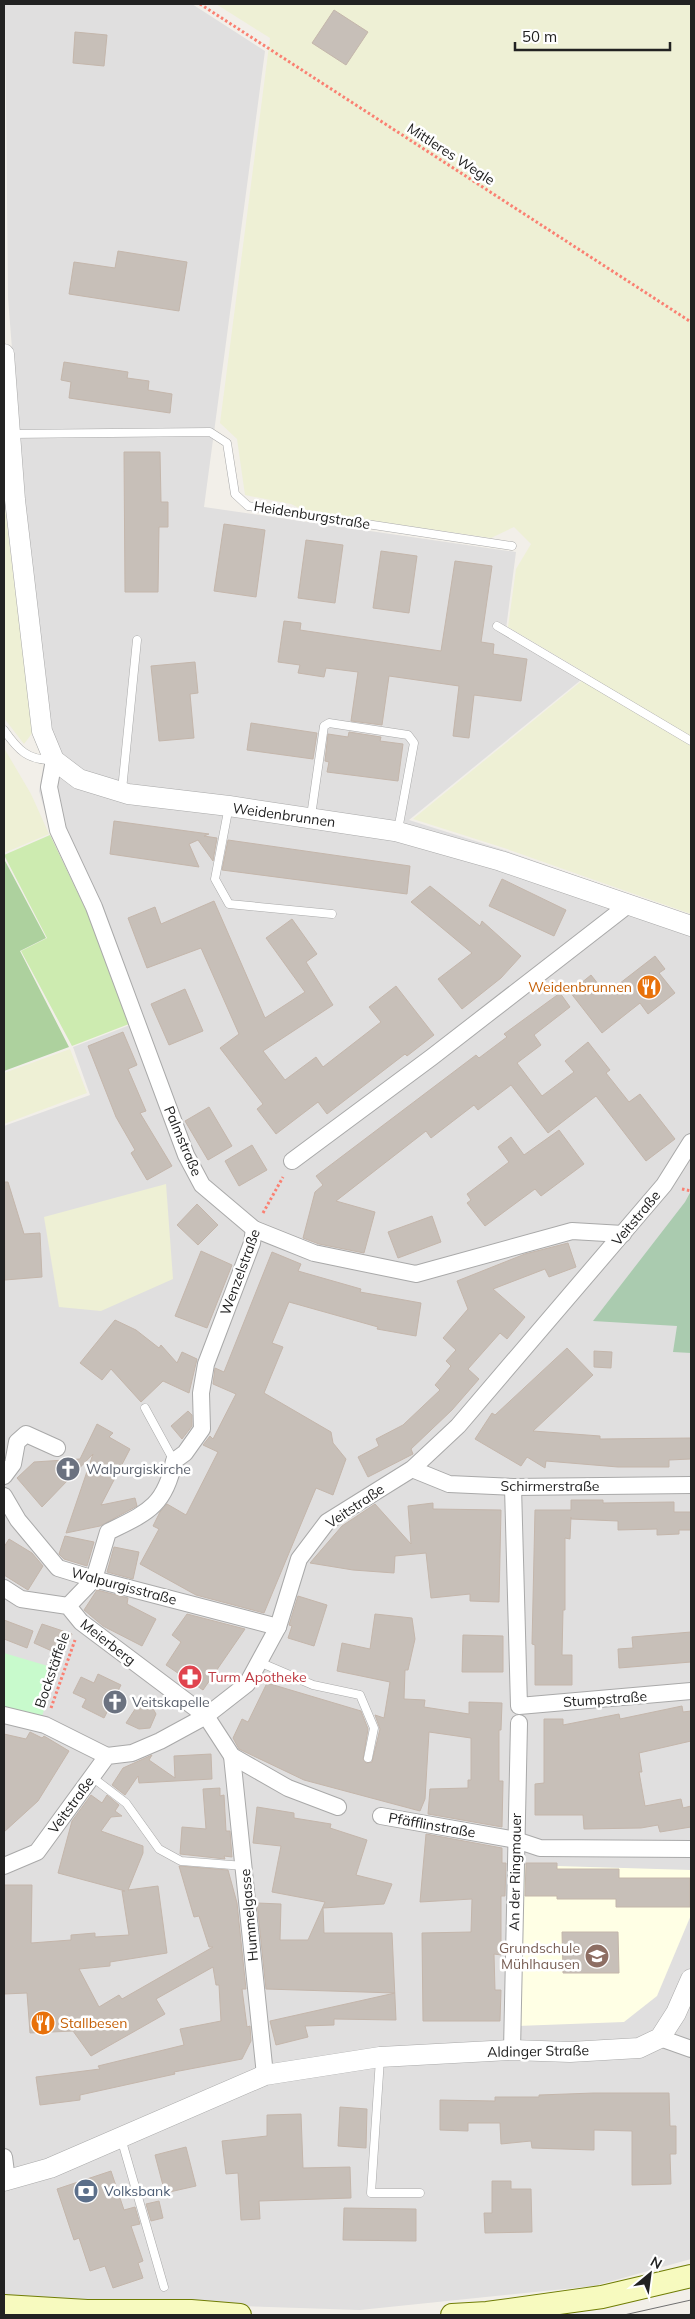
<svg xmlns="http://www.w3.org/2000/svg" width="695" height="2319" viewBox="0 0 695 2319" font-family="Mulish,sans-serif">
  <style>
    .residential { fill: #e0dfdf }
    .education { fill: #ffffe5 }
    .farmland { fill: #eef0d5 }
    .grass { fill: #cdebb0 }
    .forest { fill: #add19e }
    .cemetery { fill: #aacbaf }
    .park { fill: #c8facc }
    .building { fill: #c7bfb8; stroke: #c4b6ab }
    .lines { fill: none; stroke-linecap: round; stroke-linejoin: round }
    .service-casing { stroke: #a9a9a9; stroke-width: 9 }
    .minor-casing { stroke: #a9a9a9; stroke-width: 18 }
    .tertiary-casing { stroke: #a9a9a9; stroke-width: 21 }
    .secondary-casing { stroke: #707d05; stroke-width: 24 }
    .path { stroke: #fa8072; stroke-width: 3; stroke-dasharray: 2.5 2.5; stroke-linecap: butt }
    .service { stroke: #fff; stroke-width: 8 }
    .minor { stroke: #fff; stroke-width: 16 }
    .tertiary { stroke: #fff; stroke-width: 20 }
    .secondary { stroke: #f7fabf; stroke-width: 22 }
    .tram { stroke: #707070; stroke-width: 1 }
    .labels { text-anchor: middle; stroke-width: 5; stroke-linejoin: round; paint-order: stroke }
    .street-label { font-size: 14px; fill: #222; stroke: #fff }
    .food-label { font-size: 14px; fill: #c56008; stroke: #fff; text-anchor: end }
    .worship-label { font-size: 14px; fill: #5b616d; stroke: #fff; text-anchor: start }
    .health-label { font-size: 14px; fill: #be3a42; stroke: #fff; text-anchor: start }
    .education-label { font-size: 14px; fill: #785e54; stroke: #fff; text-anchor: end }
    .service-label { font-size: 14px; fill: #4e5e75; stroke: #fff; text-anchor: start }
  </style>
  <rect width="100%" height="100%" fill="#f2efe9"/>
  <polygon class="residential" points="5,4 192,4 265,51 204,507 516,552 506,629 587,675 409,820 504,850 691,916 691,2259 594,2286 360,2310 54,2300 4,2296 4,1126 90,1095 73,1047 130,1025 89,911 51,832 39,791 51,726 24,501 8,298"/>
  <polygon class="education" points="523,1865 691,1870 691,1915 657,1996 624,2022 517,2026"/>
  <g class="farmland">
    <polygon points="216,4 691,4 691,914 504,848 413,819 589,675 508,627 516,569 531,544 514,527 491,538 305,511 291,504 245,495 237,439 220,423 270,38"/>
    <polygon points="4,500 33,732 24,744 4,718"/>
    <polygon points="4,748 31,794 49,834 4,853"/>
    <polygon points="70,1049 87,1093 4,1124 4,1073"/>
    <polygon points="166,1184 173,1279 101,1311 59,1307 44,1217"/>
  </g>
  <polygon class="grass" points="50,835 87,912 129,1024 72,1046 21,951 47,938 4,855"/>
  <polygon class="forest" points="4,859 46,938 20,951 69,1047 4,1071"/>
  <polygon class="cemetery" points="691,1191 691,1353 673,1352 677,1326 593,1321 685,1202"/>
  <polygon class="park" points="4,1653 58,1669 42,1716 4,1707"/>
  <g class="building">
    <polygon points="334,10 368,32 346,65 312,43"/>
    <polygon points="75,32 107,35 104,66 73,63"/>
    <polygon points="118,251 187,262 179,311 69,294 74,262 115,268"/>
    <polygon points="64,362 128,372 127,378 149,381 148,390 172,394 170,413 69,398 71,382 61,380"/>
    <polygon points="124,452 160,452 161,502 168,502 168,527 159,527 158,592 125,592"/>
    <polygon points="224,524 265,530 256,597 214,591"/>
    <polygon points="306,540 343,545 335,603 298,598"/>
    <polygon points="381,551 417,556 409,613 373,608"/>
    <polygon points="455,561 492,566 481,642 494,644 493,654 527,659 521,701 474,695 469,738 453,736 459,686 389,676 382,725 351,721 358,672 326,668 324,677 298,673 300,665 278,662 284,621 301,623 300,630 441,651"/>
    <polygon points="195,662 198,693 190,694 194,738 159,741 151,666"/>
    <polygon points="251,723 317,733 313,759 247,750"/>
    <polygon points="349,732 381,737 380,741 403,744 398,781 327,772 329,762 325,761 328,734 348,737"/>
    <polygon points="114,821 209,834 204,836 217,838 213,861 198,840 189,844 199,867 110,854"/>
    <polygon points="228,840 410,866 407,894 222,870"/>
    <polygon points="502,879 566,910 554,936 489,906"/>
    <polygon points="430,886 480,926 482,921 521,956 501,978 462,1009 438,979 472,953 411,902"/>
    <polygon points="214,901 265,1018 305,992 266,938 292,919 317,954 306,962 333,1005 263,1051 285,1080 316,1057 323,1067 381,1022 369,1007 396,986 434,1035 407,1056 405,1054 327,1114 318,1102 276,1134 257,1109 263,1104 220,1048 239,1034 201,948 147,968 128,918 155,907 161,924"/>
    <polygon points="655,956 665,969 659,973 675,993 648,1014 640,1003 602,1033 570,992 591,975 606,994"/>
    <polygon points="185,989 203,1031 169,1045 151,1004"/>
    <polygon points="560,993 570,1007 534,1035 541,1045 517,1063 542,1096 574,1072 565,1061 588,1042 610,1070 606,1073 629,1102 640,1094 675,1139 646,1161 596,1096 548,1133 511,1085 478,1110 474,1105 431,1138 426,1131 336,1201 375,1212 364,1253 319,1244 303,1238 315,1192 323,1185 316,1176 476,1055 479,1058 507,1037 504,1034"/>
    <polygon points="123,1032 137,1065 128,1069 146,1111 140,1113 172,1166 147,1180 131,1153 135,1150 116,1117 88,1046"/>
    <polygon points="209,1107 232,1146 208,1160 185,1121"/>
    <polygon points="559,1130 584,1164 541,1196 535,1189 485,1226 467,1203 471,1200 467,1194 509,1162 498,1147 511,1137 524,1155"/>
    <polygon points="252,1145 267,1170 239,1186 225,1161"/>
    <polygon points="4,1182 8,1182 24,1234 40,1233 42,1277 5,1280"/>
    <polygon points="197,1204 218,1225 198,1245 177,1225"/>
    <polygon points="432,1216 441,1242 398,1258 388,1232"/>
    <polygon points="568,1243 576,1267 549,1277 545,1269 493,1289 525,1317 507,1339 500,1333 468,1369 479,1379 452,1410 411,1449 413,1454 368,1477 358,1457 379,1446 376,1439 403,1425 440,1390 435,1385 451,1366 446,1361 456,1350 443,1338 468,1309 457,1281 525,1254"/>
    <polygon points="201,1251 232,1265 207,1328 175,1316"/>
    <polygon points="272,1252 301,1264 298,1271 361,1289 360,1292 421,1303 416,1336 377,1329 378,1327 289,1302 272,1343 283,1347 264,1393 331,1432 333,1443 346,1459 333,1495 316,1488 264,1613 196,1595 140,1564 159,1529 153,1526 160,1512 167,1504 186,1515 218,1452 203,1445 210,1436 213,1439 236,1394 213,1384 215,1368 224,1372"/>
    <polygon points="115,1320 136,1330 159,1348 161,1345 177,1363 182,1352 197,1359 189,1393 163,1381 141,1402 111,1369 102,1380 80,1363"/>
    <polygon points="567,1348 593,1375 533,1431 600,1436 600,1439 691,1438 691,1459 669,1460 669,1467 618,1467 546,1461 545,1468 527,1457 521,1466 475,1439 492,1413 495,1415"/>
    <polygon points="594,1351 612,1352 611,1368 594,1367"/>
    <polygon points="188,1411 192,1415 192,1426 182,1439 171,1426"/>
    <polygon points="97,1424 113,1433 109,1437 130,1449 101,1505 135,1498 137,1506 100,1526 66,1533 93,1454 42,1507 17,1478 34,1462 80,1459"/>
    <polygon points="571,1500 603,1500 603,1503 674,1502 674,1512 691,1512 691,1530 679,1530 679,1534 657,1535 657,1529 618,1530 618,1521 571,1519 571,1517 570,1539 565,1538 565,1610 563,1610 562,1655 572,1655 572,1685 535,1685 535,1645 532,1644 535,1510 571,1510"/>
    <polygon points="433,1503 433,1509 501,1510 499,1602 470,1601 470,1594 431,1598 426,1553 395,1556 394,1573 353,1570 310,1563 342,1526 375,1504 411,1544 408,1506"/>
    <polygon points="65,1536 94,1542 87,1566 64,1559 59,1554"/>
    <polygon points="9,1539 32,1553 43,1566 28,1590 4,1575 4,1547"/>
    <polygon points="114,1547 139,1552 133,1579 107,1572"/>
    <polygon points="97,1590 128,1598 127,1604 156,1619 142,1646 103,1626 84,1610"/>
    <polygon points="298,1596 327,1605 314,1646 288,1638 292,1626 289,1625"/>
    <polygon points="187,1614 245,1629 203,1690 166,1665 181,1642 172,1635"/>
    <polygon points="375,1614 412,1618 415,1639 408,1670 405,1670 404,1699 425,1700 424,1707 469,1714 469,1702 502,1703 501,1730 499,1730 499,1781 503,1781 502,1827 428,1814 430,1789 468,1788 468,1780 471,1780 471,1738 429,1732 425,1799 420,1811 304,1780 239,1749 233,1738 242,1719 248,1722 267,1683 361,1711 368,1729 363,1759 366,1763 372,1762 380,1729 375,1715 384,1718 390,1682 337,1671 342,1643 370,1649"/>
    <polygon points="4,1620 33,1631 27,1648 4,1639"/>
    <polygon points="42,1624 72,1634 63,1656 34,1643"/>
    <polygon points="691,1632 691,1662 619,1668 618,1649 633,1648 632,1637"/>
    <polygon points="463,1635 503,1636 503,1672 462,1672"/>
    <polygon points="98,1674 121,1685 104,1718 82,1707 86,1699 73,1693 81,1677 94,1683"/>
    <polygon points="141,1700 151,1705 156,1714 150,1728 139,1729 126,1723"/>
    <polygon points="682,1706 683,1712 691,1711 691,1741 639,1753 642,1772 639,1772 645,1806 681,1799 683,1808 691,1806 691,1827 660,1832 658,1825 641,1828 584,1829 583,1815 535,1815 535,1784 544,1783 544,1719 563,1719 563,1725 619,1714 620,1719"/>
    <polygon points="30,1732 42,1738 44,1736 69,1751 38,1801 4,1832 4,1734 26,1739"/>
    <polygon points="211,1754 212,1779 139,1783 138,1776 125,1795 112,1785 123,1768 152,1755 149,1760 175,1778 174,1756"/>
    <polygon points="220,1788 220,1796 224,1795 226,1831 230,1831 232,1857 224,1856 225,1859 180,1854 182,1827 206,1829 203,1789"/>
    <polygon points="91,1795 102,1803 107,1795 119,1805 115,1811 122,1816 111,1817 101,1831 143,1846 143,1853 128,1890 158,1886 167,1953 110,1962 110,1966 79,1969 99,2007 119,1995 122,1999 213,1947 209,1947 199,1916 194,1917 179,1866 228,1870 237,1903 246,1989 242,1989 247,2027 250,2026 251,2041 242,2059 174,2072 175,2074 80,2095 80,2100 40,2105 36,2077 100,2069 98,2066 184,2045 180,2029 221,2021 219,1985 216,1985 213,1967 156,1999 165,2014 91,2056 73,2031 30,2033 27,1993 4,1994 4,1885 32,1885 31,1943 71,1940 71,1935 95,1933 95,1937 129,1935 122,1891 125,1891 58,1873 72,1821"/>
    <polygon points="257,1807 294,1813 294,1818 331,1824 330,1828 367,1840 356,1875 392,1884 384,1904 323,1908 324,1933 392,1933 396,2020 334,2019 334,2025 305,2026 308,2037 276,2045 270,2021 395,1993 266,1989 257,1903 281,1904 280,1940 308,1940 325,1902 272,1892 281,1846 253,1843"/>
    <polygon points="426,1834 502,1848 502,1863 506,1863 505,1896 501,1896 501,1955 494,1954 495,1990 501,1990 500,2021 423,2021 422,1933 471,1932 472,1899 420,1902"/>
    <polygon points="526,1863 557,1863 557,1869 619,1869 619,1878 690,1878 690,1907 616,1907 616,1899 557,1899 557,1896 525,1896"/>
    <polygon points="562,1932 618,1932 619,1973 563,1973"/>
    <polygon points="594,2093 669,2093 670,2126 676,2126 676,2154 670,2154 671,2184 632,2185 632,2131 594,2130 594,2150 532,2148 531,2141 501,2144 500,2123 468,2123 468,2131 440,2130 440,2100 495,2101 495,2097 539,2097 539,2095"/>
    <polygon points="340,2107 367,2109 366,2148 338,2146"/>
    <polygon points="301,2114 303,2168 350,2167 351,2198 259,2201 260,2219 241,2220 238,2173 226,2174 222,2141 267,2136 267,2115"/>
    <polygon points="186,2147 196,2186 165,2193 155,2155"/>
    <polygon points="111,2171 124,2210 135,2207 140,2224 131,2226 143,2261 138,2263 143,2278 113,2288 105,2266 90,2271 79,2238 74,2240 57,2189"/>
    <polygon points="492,2181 511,2181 511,2189 531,2189 532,2232 485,2233 484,2213 492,2213"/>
    <polygon points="159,2201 163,2218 151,2221 146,2204"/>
    <polygon points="344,2208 416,2209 416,2241 343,2240"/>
  </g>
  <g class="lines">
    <defs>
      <g id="service">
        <polyline points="10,434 210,432 227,443 235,494 248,506 512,546"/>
        <polyline points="497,626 691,741"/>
        <path d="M4 730C18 750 28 761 54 760"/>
        <polyline points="122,790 137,640"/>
        <polyline points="229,806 215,879 229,904 332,914"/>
        <polyline points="311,816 324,726 329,723 408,735 414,743 398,830"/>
        <polyline points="145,1408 174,1461"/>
        <polyline points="259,1662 313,1685 360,1695 374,1728 368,1758"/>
        <polyline points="92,1777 126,1803 159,1849 181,1861 244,1866"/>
        <polyline points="380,2059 371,2193 420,2193"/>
        <polyline points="121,2138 164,2287"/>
      </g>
      <g id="minor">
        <polyline points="54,760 49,787 58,830 94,907 186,1155 202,1185 254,1229 314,1253 416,1274 572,1231 623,1234"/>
        <polyline points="292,1161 432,1057 628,905"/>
        <polyline points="412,1469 449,1484 513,1487 691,1485"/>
        <polyline points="4,1476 13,1464 17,1442 26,1434 57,1448"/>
        <polyline points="513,1487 519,1706 691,1691"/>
        <polyline points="4,1496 18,1520 58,1568 94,1579 278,1627"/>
        <polyline points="4,1588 21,1599 68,1606 81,1622 206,1716 232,1756 288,1788 338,1807"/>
        <path d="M68 1606 94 1579 108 1532C146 1513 165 1507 174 1461L185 1453 202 1429 201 1393 206 1364 252 1243 254 1229"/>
        <polyline points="4,1715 45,1725 107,1756"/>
        <polyline points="232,1756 265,2075"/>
        <polyline points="381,1816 516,1840 540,1848 691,1849"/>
        <polyline points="4,1866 37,1852 107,1756 132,1753 160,1741 206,1716 247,1684 278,1627 299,1559 327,1522 412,1469 458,1426 664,1185 691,1142"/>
        <polyline points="660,2038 691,2049"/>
        <polyline points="512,2050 519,1723"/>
        <polyline points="4,2157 7,2180"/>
      </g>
      <g id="tertiary">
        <polyline points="4,354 15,500 42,731 54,760 79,779 128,794 229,806 395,831 501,861 691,926"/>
        <polyline points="4,2181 50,2168 265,2075 380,2057 512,2050 570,2052 639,2048 660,2038 676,2013 691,1979"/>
      </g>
      <g id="secondary">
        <polyline points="4,2306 87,2311 191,2311 240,2315"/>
        <polyline points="452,2315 487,2313 602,2297 691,2276"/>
      </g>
    </defs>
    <use href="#service" class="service-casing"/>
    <use href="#minor" class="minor-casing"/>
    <use href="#tertiary" class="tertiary-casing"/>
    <use href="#secondary" class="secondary-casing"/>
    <g class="path">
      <polyline points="200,4 691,322"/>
      <polyline points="682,1189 691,1191"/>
      <polyline points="263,1213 283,1177"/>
      <polyline points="51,1708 75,1640"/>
    </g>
    <use href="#service" class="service"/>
    <use href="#minor" class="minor"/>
    <use href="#tertiary" class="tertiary"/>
    <use href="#secondary" class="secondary"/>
    <g class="tram">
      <polyline points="624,2315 691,2300"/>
      <polyline points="686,2315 691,2314"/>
    </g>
  </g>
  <defs>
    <symbol id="restaurant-disc" viewBox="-11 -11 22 22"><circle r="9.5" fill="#e8710a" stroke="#fff"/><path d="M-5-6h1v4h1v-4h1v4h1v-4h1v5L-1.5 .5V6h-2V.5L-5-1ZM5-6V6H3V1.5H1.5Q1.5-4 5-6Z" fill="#fff"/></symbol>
    <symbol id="church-disc" viewBox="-11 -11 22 22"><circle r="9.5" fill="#6b7280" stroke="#fff"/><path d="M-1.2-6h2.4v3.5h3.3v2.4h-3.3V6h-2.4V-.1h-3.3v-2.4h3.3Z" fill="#fff"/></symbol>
    <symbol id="pharmacy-disc" viewBox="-11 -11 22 22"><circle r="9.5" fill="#e0444e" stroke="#fff"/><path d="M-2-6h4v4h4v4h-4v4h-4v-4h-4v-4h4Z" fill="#fff"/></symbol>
    <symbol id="school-disc" viewBox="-11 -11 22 22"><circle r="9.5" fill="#8d6e63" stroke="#fff"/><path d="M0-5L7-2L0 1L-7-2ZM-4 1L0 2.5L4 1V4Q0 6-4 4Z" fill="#fff"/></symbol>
    <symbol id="bank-disc" viewBox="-11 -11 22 22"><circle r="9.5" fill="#5c6f8a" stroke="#fff"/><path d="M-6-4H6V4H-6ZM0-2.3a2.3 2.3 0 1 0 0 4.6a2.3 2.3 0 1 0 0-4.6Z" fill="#fff"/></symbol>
  </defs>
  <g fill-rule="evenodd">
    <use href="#restaurant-disc" x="635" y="973" width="28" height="28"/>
    <use href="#church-disc" x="54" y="1455" width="28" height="28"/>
    <use href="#pharmacy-disc" x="176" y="1663" width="28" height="28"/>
    <use href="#church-disc" x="101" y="1688" width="28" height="28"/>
    <use href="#school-disc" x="583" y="1942" width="28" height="28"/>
    <use href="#restaurant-disc" x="29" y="2009" width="28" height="28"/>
    <use href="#bank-disc" x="72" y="2177" width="28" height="28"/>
  </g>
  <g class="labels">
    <g class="street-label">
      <text transform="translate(451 154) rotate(33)" y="5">Mittleres Wegle</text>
      <text transform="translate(312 515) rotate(9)" y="5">Heidenburgstraße</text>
      <text transform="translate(284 815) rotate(8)" y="5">Weidenbrunnen</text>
      <text transform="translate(183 1141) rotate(67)" y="5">Palmstraße</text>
      <text transform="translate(636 1218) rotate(-50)" y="5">Veitstraße</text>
      <text transform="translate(240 1272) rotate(-70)" y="5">Wenzelstraße</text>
      <text x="550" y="1491">Schirmerstraße</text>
      <text transform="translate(355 1506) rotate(-34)" y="5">Veitstraße</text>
      <text transform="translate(124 1586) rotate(15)" y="5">Walpurgisstraße</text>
      <text transform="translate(108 1642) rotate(38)" y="5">Meierberg</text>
      <text transform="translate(52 1670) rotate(-71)" y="5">Bockstäffele</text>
      <text transform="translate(605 1699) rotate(-4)" y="5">Stumpstraße</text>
      <text transform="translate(71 1805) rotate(-54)" y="5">Veitstraße</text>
      <text transform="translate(432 1825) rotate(10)" y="5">Pfäfflinstraße</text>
      <text transform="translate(515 1872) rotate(-89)" y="5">An der Ringmauer</text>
      <text transform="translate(249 1915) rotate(-95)" y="5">Hummelgasse</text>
      <text transform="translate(538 2051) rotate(-1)" y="5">Aldinger Straße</text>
    </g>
    <g class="food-label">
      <text x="632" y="992">Weidenbrunnen</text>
      <text x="60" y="2028" text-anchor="start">Stallbesen</text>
    </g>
    <g class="worship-label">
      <text x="86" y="1474">Walpurgiskirche</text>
      <text x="132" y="1707">Veitskapelle</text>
    </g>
    <g class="health-label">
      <text x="208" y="1682">Turm Apotheke</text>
    </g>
    <g class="education-label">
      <text x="580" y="1953">Grundschule<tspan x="580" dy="16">Mühlhausen</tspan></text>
    </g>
    <g class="service-label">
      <text x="104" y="2196">Volksbank</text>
    </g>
  </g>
  <rect width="695" height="2319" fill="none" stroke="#222222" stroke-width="10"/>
  <g transform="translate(650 2274) rotate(29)" stroke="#ffffff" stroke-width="4" paint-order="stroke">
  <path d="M0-4L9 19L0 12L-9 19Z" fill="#222222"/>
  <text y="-8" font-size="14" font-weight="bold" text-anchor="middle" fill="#222222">N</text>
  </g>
  <path d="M515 42v8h155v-8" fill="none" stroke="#222222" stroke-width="2.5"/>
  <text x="522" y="42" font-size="15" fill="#222222" stroke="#ffffff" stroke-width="4" paint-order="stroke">50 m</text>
</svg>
